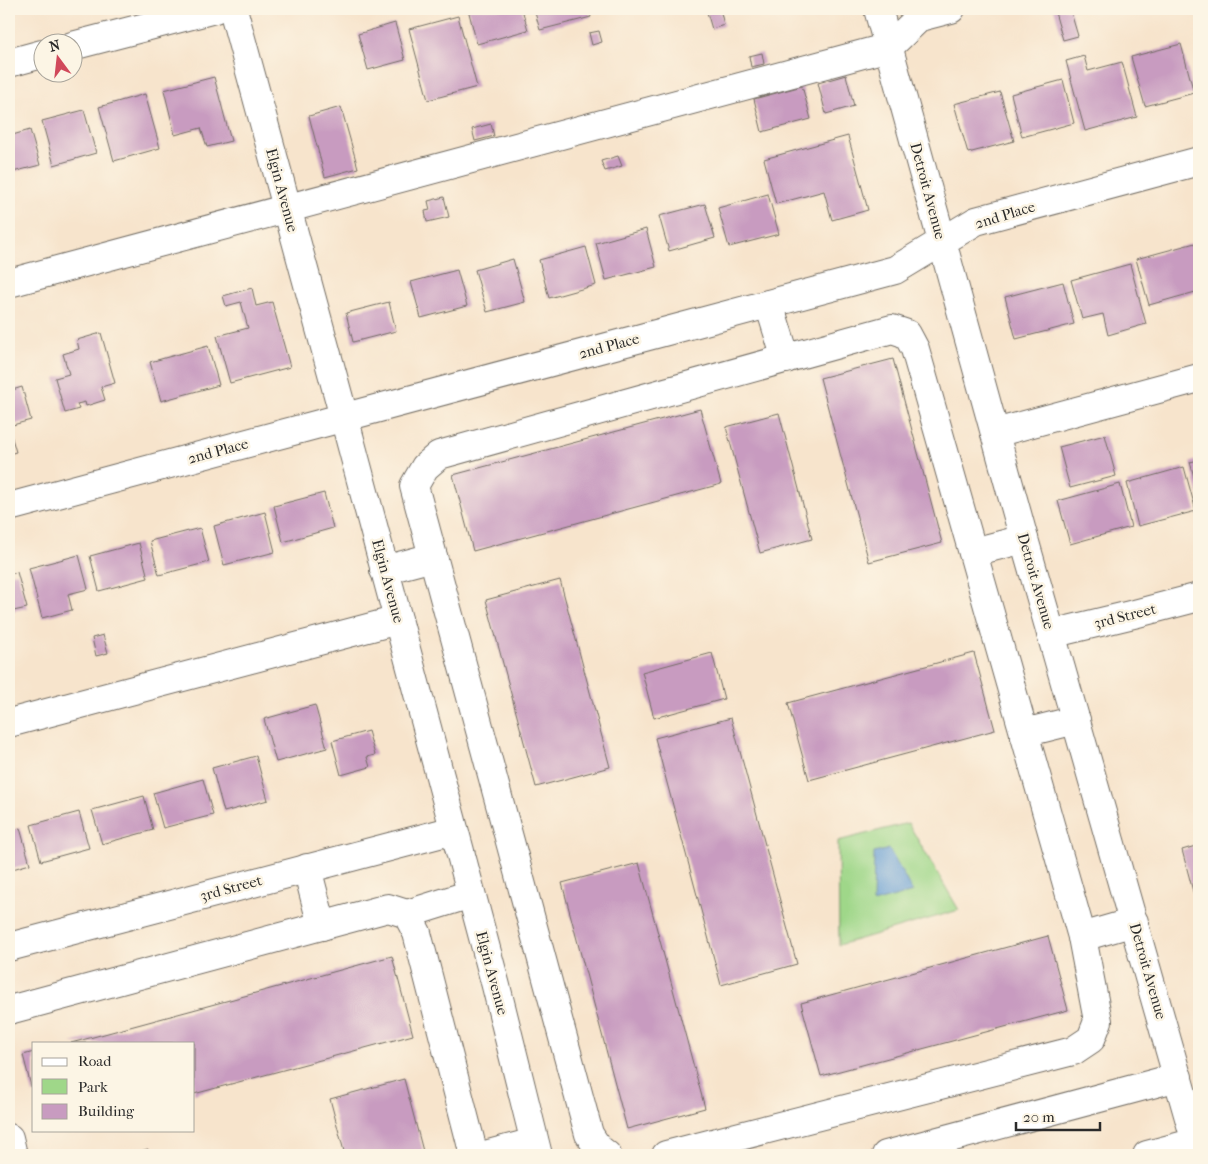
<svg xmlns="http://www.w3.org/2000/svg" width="1208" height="1164" viewBox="0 0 1208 1164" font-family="'IM FELL French Canon',serif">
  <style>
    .green { fill: #9fd789; stroke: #65815a }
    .water { fill: #669ed4; stroke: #486480 }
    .building { fill: #c89bc0 }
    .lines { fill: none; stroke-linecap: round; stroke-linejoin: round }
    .minor-casing { stroke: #726c63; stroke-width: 30 }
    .minor { stroke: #fff; stroke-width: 28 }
    .labels { text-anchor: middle; stroke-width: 5; stroke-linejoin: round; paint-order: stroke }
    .street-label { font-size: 15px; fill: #2b2b2b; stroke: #fcf5e5 }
  </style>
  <rect width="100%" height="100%" fill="#fcf5e5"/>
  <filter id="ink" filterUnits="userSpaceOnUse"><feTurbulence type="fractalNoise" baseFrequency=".02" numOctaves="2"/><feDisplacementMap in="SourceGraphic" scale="10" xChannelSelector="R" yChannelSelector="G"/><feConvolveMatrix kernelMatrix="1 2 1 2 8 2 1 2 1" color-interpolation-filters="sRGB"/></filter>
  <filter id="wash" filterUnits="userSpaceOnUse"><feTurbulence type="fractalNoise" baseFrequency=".0096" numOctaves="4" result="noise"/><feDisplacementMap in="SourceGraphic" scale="20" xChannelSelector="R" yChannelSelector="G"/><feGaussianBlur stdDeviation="1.12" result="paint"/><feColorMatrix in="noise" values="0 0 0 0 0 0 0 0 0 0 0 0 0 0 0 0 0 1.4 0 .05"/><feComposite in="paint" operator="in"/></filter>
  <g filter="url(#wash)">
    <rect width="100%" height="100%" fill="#f7e4cc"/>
    <polygon class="green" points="908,823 959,910 839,945 838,841"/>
    <polygon class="water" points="889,849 913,892 873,903 874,853"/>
    <g id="blocks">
      <g class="building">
        <polygon points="468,9 522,9 528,30 477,44"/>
        <polygon points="534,9 589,9 591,17 540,30"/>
        <polygon points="706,9 720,9 724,25 712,29"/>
        <polygon points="1054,9 1070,9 1078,36 1063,40"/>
        <polygon points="458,16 477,87 428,100 409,29"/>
        <polygon points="395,23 405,60 368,70 358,34"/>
        <polygon points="599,31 602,42 592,45 589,33"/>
        <polygon points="1181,44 1194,93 1145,106 1131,57"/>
        <polygon points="762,53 764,64 751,67 749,56"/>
        <polygon points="1084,56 1088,71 1122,62 1137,117 1085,131 1066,61"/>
        <polygon points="846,75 854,106 826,114 818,83"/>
        <polygon points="214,77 231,141 207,147 201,128 175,135 164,90"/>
        <polygon points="1063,80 1074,123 1022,137 1011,94"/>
        <polygon points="802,86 811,119 762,132 754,99"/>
        <polygon points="1000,92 1014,141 968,153 954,104"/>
        <polygon points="145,94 160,148 114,161 99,107"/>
        <polygon points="341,107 358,168 325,177 309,116"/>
        <polygon points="84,110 96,153 54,165 42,121"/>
        <polygon points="491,124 494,136 475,141 472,129"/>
        <polygon points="30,130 40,165 9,173 9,136"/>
        <polygon points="848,136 868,210 832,220 824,191 776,204 764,159"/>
        <polygon points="618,156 622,166 605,171 601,161"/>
        <polygon points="768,194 779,234 729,247 718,208"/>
        <polygon points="444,197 449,217 427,222 425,211 430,210 428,201"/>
        <polygon points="705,204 715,238 669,251 659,216"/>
        <polygon points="646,229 656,267 606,280 596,243"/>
        <polygon points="1195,243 1199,258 1199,291 1149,305 1136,259"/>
        <polygon points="586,247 596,285 549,298 539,260"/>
        <polygon points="513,259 525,302 487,312 475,270"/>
        <polygon points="1130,264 1146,324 1108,335 1103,314 1082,319 1071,280"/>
        <polygon points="457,270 467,306 421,318 411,282"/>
        <polygon points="1063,282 1074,324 1016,339 1005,297"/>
        <polygon points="252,288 256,306 272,302 290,367 230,383 217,336 248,328 241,302 226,306 223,296"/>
        <polygon points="389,302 396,331 353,342 346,313"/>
        <polygon points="101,333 115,383 101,387 105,400 86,406 85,402 77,404 79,409 65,413 55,378 69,374 63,354 79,349 77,340"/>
        <polygon points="208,346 219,385 161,401 150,362"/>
        <polygon points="893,359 942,543 869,562 820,378"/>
        <polygon points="22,387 31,420 9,426 9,391"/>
        <polygon points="700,409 721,484 473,551 453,475"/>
        <polygon points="779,413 812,539 760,553 726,427"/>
        <polygon points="9,428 16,452 9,454"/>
        <polygon points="1105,435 1116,476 1070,488 1059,447"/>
        <polygon points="1199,460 1199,496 1190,462"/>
        <polygon points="1184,467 1196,511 1138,526 1127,483"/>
        <polygon points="1120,484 1131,527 1070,544 1058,501"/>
        <polygon points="324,493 333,528 283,542 274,506"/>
        <polygon points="265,512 275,552 224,565 214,526"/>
        <polygon points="200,528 209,562 159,575 150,541"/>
        <polygon points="139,543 148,578 99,591 90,556"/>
        <polygon points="79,555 88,589 68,594 72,610 42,618 29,568"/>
        <polygon points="17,572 27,608 9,612 9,575"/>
        <polygon points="560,580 610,767 536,787 486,600"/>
        <polygon points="103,635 108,653 96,656 92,638"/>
        <polygon points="712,653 724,699 654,718 642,672"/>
        <polygon points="974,653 995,730 809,780 788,703"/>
        <polygon points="315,705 327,748 276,762 264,719"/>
        <polygon points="731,718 797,964 721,985 655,738"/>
        <polygon points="368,731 375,755 367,757 370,767 341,775 332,741"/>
        <polygon points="256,756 268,800 224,812 212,768"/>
        <polygon points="203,779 213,815 163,828 153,793"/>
        <polygon points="144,796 153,830 102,844 92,810"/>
        <polygon points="79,812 89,848 41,861 31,825"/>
        <polygon points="20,828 30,864 9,870 9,831"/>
        <polygon points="1199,845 1199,914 1182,850"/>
        <polygon points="639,863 705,1108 627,1129 562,883"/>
        <polygon points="1048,936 1068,1010 821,1076 801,1003"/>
        <polygon points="392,956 413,1035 194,1094 194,1043 71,1043"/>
        <polygon points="34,1052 34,1094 33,1094 23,1055"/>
        <polygon points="404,1079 424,1155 345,1155 330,1099"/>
        <polygon points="148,1149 150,1155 127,1155"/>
      </g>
    </g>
  </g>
  <g filter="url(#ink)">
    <use href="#blocks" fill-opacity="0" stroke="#726c63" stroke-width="1"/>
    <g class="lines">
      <defs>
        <g id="minor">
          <polyline points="233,9 344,417 496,986 538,1155"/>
          <polyline points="878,9 1024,539 1199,1153"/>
          <polyline points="72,46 215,9"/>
          <polyline points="9,63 42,54"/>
          <polyline points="9,283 889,47 920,17 951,9"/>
          <polyline points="769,304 786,359"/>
          <polyline points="995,433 1199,378"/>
          <polyline points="9,507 895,270 976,221 1199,161"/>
          <polyline points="973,552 1024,539"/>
          <polyline points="384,570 433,557"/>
          <polyline points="1051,634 1138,613 1199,597"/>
          <polyline points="9,723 398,620"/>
          <polyline points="1024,733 1076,720"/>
          <polyline points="307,868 322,926"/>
          <polyline points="407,914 471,894"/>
          <polyline points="1082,937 1134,922"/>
          <polyline points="9,947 454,830"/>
          <polyline points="9,1010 388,908 407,914 417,933 474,1155"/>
          <polyline points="9,1138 13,1155"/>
          <polyline points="485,1155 534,1142"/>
          <polyline points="607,1155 598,1148 589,1134 414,486 425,467 439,455 892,329 907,334 915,349 1082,937 1098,1021 1091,1039 1073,1051 666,1155"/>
          <polyline points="886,1155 1178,1077"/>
          <polyline points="1147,1155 1196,1142"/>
        </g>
      </defs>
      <use href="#minor" class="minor-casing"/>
      <use href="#minor" class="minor"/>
    </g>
  </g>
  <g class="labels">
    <g class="street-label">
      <text transform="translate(282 190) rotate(75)" y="5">Elgin Avenue</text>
      <text transform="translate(928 191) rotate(75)" y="5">Detroit Avenue</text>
      <text transform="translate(1005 215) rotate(-17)" y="5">2nd Place</text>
      <text transform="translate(609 346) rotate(-15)" y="5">2nd Place</text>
      <text transform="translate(218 451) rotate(-15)" y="5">2nd Place</text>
      <text transform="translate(388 581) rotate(75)" y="5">Elgin Avenue</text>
      <text transform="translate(1036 581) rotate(74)" y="5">Detroit Avenue</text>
      <text transform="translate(1125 616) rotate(-14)" y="5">3rd Street</text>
      <text transform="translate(231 888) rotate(-15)" y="5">3rd Street</text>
      <text transform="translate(1148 971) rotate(74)" y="5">Detroit Avenue</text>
      <text transform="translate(492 973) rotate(75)" y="5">Elgin Avenue</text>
    </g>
  </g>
  <rect width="1208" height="1164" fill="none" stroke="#fcf5e5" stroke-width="30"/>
  <rect x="32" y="1042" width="162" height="90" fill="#fcf5e5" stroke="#a8a49b"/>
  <rect x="42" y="1058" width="25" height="8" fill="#ffffff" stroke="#a8a49b"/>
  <text x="78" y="1066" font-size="15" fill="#2b2b2b">Road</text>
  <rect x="42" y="1079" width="25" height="15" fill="#9fd789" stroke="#a8a49b"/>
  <text x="78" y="1092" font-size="15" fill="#2b2b2b">Park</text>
  <rect x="42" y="1104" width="25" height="15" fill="#c89bc0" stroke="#a8a49b"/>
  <text x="78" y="1116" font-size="15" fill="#2b2b2b">Building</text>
  <g transform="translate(58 58) rotate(345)"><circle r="24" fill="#fcf5e5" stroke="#a8a49b"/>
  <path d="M0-4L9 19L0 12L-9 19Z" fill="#d1495b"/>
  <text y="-8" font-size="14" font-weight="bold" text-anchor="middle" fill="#2b2b2b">N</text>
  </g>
  <path d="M1016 1122v8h84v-8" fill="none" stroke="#2b2b2b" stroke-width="2.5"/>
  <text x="1023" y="1122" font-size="15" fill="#2b2b2b" stroke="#fcf5e5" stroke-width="4" paint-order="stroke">20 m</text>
</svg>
